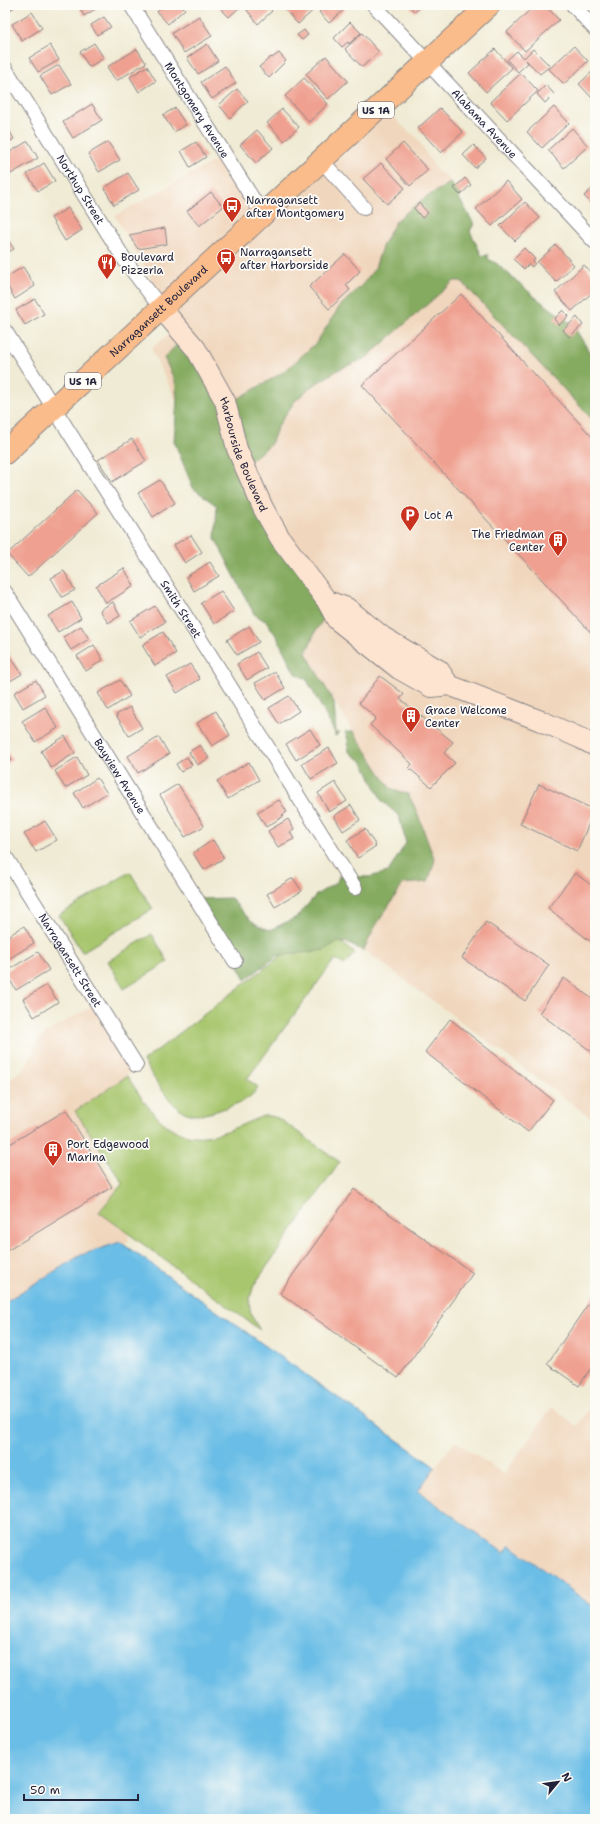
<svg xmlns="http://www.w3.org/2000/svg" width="600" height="1824" viewBox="0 0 600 1824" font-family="'Shantell Sans',sans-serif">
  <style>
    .built { fill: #f0d6bc }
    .green { fill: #a7c66d; stroke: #647454 }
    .forest { fill: #85ab60; stroke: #54664e }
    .water { fill: #6abde6; stroke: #467090 }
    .building { fill: #efa090 }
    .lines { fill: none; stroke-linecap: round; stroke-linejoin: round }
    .street-casing { stroke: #898688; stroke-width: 16 }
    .secondary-casing { stroke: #898688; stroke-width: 22 }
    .primary-casing { stroke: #898688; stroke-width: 24 }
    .street { stroke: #fff; stroke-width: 14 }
    .secondary { stroke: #fde4d1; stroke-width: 20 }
    .primary { stroke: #fabc8b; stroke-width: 22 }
    .labels { text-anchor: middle; stroke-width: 3.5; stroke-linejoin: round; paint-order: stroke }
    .shield { fill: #fdfcf7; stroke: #646373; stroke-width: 1 }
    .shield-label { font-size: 10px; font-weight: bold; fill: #22223b }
    .street-label { font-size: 11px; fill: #22223b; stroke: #fdfcf7 }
    .poi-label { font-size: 11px; fill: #22223b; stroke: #fdfcf7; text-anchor: start }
  </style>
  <rect width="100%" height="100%" fill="#fdfcf7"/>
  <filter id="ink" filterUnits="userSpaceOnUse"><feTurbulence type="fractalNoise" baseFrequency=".025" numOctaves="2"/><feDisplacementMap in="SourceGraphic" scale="8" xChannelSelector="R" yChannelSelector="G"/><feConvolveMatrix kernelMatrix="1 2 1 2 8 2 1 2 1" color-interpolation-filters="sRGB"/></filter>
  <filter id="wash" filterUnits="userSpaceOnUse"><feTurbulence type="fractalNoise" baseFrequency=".012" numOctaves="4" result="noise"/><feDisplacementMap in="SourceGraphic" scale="16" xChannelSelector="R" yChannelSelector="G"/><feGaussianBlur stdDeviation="0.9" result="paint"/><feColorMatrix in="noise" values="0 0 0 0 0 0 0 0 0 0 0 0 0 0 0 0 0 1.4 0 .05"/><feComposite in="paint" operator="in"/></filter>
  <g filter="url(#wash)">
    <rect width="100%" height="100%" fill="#f0ebd4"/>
    <g class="built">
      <polygon points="383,105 402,126 416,137 437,171 449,178 450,183 420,201 383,244 375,268 362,285 340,306 316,343 300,359 448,227 595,373 595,1121 325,921 413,864 407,817 290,631 151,349 180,325 171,313 115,216 220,158 258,220"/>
      <polygon points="92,1006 134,1069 103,1098 89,1123 102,1160 122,1198 129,1241 98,1256 5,1322 5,1082 25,1068 38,1041 47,1032"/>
      <polygon points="595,1401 595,1608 511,1545 504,1553 418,1490 455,1441 504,1474 552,1407 577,1426"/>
    </g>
    <g class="green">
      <polygon points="130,872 153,909 82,952 59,915"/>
      <path d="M320 926 355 953 344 965 335 959 247 1079 258 1087C251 1099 241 1102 228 1107 217 1111 201 1117 189 1114 170 1108 154 1077 143 1061Z"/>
      <polygon points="152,934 168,962 124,989 108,961"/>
      <path d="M127 1076C149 1109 170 1146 217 1134 232 1130 248 1122 263 1116H270L278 1118 340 1162 254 1285C247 1306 248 1312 260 1330L99 1212 123 1183 75 1111Z"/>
    </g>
    <g class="forest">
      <polygon points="450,183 460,195 459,198 474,224 470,231 482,256 488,255 488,259 496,263 535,297 573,325 590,353 595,352 595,422 461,281 454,281 366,358 340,369 312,386 294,402 278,426 271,444 247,463 247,468 333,606 316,630 306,653 334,702 336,733 340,733 335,736 335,733 307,680 294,672 277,637 267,622 254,614 215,538 217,506 193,488 174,441 177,399 175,381 164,358 186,335 229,404 285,371 316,343 340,306 362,285 375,268 383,244 396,221 420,201"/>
      <path d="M345 732H354L390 788 408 794C420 814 425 838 435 860L428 882 403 884 375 927 363 951 349 943 337 942 324 950 277 956 245 980 236 960 198 899 231 898C243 912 251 925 270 930L297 917 316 895 337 882 339 876 369 877 388 872 406 843 399 816 382 801 363 762 349 752 348 739Z"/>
    </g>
    <polygon class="water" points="120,1242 435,1467 418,1491 504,1553 510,1545 595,1608 595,1819 5,1819 5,1302 81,1255"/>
    <g id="blocks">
      <g class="building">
        <polygon points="5,5 18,5 5,13"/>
        <polygon points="78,5 102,5 84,16"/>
        <polygon points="164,5 181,5 185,9 168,24 157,12"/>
        <polygon points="220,5 238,5 240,7 229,17 218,6"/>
        <polygon points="243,5 266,5 272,11 258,24"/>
        <polygon points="293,5 319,5 298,24 286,11"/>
        <polygon points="326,5 342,5 345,9 329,23 319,12"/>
        <polygon points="408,5 423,5 415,12"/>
        <polygon points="535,5 545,5 559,20 525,51 507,32"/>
        <polygon points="32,12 42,28 22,41 12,24"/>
        <polygon points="199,16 212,36 184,53 172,33"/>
        <polygon points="104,17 111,27 97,35 91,25"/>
        <polygon points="350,22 361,33 349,44 348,42 342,47 334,38"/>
        <polygon points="304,30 308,35 302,40 297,35"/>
        <polygon points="362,33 379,52 362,67 345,49"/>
        <polygon points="94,43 104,58 89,67 80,52"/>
        <polygon points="207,44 218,61 198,74 187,58"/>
        <polygon points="50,45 59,60 38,72 29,58"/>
        <polygon points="574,46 588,61 564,84 549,69"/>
        <polygon points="137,49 146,63 116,81 107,67"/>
        <polygon points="495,49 512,68 486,92 469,73"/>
        <polygon points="533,49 550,66 540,74 526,60 528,63 518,72 507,60 517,51 524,58"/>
        <polygon points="279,53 286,61 269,78 259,67 271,57 272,58"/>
        <polygon points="326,56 348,81 328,99 306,74"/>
        <polygon points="59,65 71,84 52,95 40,76"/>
        <polygon points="147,66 156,81 139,92 130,77"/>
        <polygon points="225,66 236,83 212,99 201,82"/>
        <polygon points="595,69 595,95 592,98 579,84"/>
        <polygon points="521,73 538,91 507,120 490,102"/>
        <polygon points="304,78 328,104 309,122 285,96"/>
        <polygon points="546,85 554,94 545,103 537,94"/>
        <polygon points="237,89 248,101 230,118 219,105"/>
        <polygon points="92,104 102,120 73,138 63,122"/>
        <polygon points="554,107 569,123 542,148 527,132"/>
        <polygon points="175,108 186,125 174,132 163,115"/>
        <polygon points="440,108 463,132 441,153 418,128"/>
        <polygon points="282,109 299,127 284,141 267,123"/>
        <polygon points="5,123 14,139 5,144"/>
        <polygon points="572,128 588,146 564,168 548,150"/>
        <polygon points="257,130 273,148 256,163 240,145"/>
        <polygon points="28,141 38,158 11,174 5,163 5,155"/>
        <polygon points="108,142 120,160 99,172 88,154"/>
        <polygon points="196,142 206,157 190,167 181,151"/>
        <polygon points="403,143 428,170 410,186 386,159"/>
        <polygon points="474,145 486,158 475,168 463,155"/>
        <polygon points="44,163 55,181 38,191 27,174"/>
        <polygon points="381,163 405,188 387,204 363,179"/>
        <polygon points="128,173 139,190 114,205 104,188"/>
        <polygon points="465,178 471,185 460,195 454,188"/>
        <polygon points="506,181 522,199 492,226 476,209"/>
        <polygon points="595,186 595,208 584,196"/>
        <polygon points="211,192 223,207 199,226 187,211"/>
        <polygon points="525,202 540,218 515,241 500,226"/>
        <polygon points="419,203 428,213 422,218 414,208"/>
        <polygon points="68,208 82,230 65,241 51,218"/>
        <polygon points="165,228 167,244 138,249 129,235"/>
        <polygon points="5,235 14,249 5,254"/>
        <polygon points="556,245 574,265 556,282 537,262"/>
        <polygon points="524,248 535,259 533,261 535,263 532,267 529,264 524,269 513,259"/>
        <polygon points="345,254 360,271 346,285 350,290 329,309 309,287"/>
        <polygon points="584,265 595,277 595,290 572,311 555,292"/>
        <polygon points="23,267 35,286 15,299 5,282 5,278"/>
        <polygon points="461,294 595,440 595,637 362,385"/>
        <polygon points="35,299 44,314 25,325 16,310"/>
        <polygon points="563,310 569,316 559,325 554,319"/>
        <polygon points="577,317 583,325 569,337 563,330"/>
        <polygon points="132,439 146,461 112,482 98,460"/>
        <polygon points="160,480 175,503 153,517 138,493"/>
        <polygon points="77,490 98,513 28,577 7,554"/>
        <polygon points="191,535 202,552 185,563 174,545"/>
        <polygon points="210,562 219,576 194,591 186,577"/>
        <polygon points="124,568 134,586 106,603 96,586"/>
        <polygon points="64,571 75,590 62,597 51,578"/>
        <polygon points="221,591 234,611 214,624 201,603"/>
        <polygon points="72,602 81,618 58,632 48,616"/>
        <polygon points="113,602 120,616 108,623 100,610"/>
        <polygon points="155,606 165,622 140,637 130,621"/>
        <polygon points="81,626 89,639 71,650 63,637"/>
        <polygon points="249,626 259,642 237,655 227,640"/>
        <polygon points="163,632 176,653 155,666 142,645"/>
        <polygon points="94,645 103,660 86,671 77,656"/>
        <polygon points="257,652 267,668 247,680 237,664"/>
        <polygon points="9,654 22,674 5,684 5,657"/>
        <polygon points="190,664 200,679 177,693 167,677"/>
        <polygon points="275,672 285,688 265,700 255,683"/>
        <polygon points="380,676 404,694 400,699 453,742 444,753 455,763 431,787 409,768 412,764 370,725 376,718 359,703"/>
        <polygon points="36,680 45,695 23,708 14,693"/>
        <polygon points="120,680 130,696 108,710 98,693"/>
        <polygon points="289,696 299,711 279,724 269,708"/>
        <polygon points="45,707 58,728 35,742 22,721"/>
        <polygon points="130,707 142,728 129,736 116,715"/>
        <polygon points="216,711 230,735 212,746 197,723"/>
        <polygon points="310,729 320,745 296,760 286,744"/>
        <polygon points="65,736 75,753 51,768 41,751"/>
        <polygon points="159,737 169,754 138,773 128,756"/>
        <polygon points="200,745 209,758 197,765 189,752"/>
        <polygon points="5,748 12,760 5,764"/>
        <polygon points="329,748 338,763 311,779 302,764"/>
        <polygon points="77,757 87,775 65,788 55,771"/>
        <polygon points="187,757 192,765 181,772 176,764"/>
        <polygon points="249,762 259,780 228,799 217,781"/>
        <polygon points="97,778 107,793 83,808 74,793"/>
        <polygon points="335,782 347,801 329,812 318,793"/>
        <polygon points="178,784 204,826 185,837 160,795"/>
        <polygon points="539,784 595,810 577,851 520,824"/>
        <polygon points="279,800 287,812 282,815 284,816 266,827 257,812"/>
        <polygon points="351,805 360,820 343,831 334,816"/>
        <polygon points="288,819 294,829 290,832 294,839 278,847 268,831"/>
        <polygon points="45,821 57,840 36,852 24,834"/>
        <polygon points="365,829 376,846 358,858 347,840"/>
        <polygon points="213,840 224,858 204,870 193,853"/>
        <polygon points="575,873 595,888 595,945 548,908"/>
        <polygon points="293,878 302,891 275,907 267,894"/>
        <polygon points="486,922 549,965 525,1001 462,958"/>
        <polygon points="24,926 34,943 7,960 5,956 5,938"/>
        <polygon points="38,952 49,970 16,990 5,972"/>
        <polygon points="564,978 595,1001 595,1054 539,1013"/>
        <polygon points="47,985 58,1002 34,1017 23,999"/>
        <polygon points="450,1019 553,1100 528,1132 425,1052"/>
        <polygon points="66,1110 112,1187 5,1252 5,1147"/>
        <polygon points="354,1189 473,1273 398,1378 280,1293"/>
        <polygon points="595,1294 595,1362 579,1386 547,1364"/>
      </g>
    </g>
  </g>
  <g filter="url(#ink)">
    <use href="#blocks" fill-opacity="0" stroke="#898688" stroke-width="1"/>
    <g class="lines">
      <defs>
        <g id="street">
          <path id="s1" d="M131 5 263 215"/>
          <path id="s2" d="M374 5 595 242"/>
          <polyline points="573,5 595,29"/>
          <path id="s3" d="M5 68 126 262 161 308"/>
          <polyline points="321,160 364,208"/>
          <path id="s4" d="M5 331 226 680 355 888"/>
          <path id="s5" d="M5 592 235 961"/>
          <path id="s6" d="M5 856 136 1065"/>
        </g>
        <g id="secondary">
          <path id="s7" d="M161 308 196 349 225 401 237 449 263 508 280 538 327 601 337 620 399 669 431 687 449 685 541 721 580 738 595 746"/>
          <polyline points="327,601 347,608 383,637 439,670 449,685"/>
        </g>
        <g id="primary">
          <path id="s8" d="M5 453 489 5"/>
        </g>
      </defs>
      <use href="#street" class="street-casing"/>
      <use href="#secondary" class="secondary-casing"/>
      <use href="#primary" class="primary-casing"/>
      <use href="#street" class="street"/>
      <use href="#secondary" class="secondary"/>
      <use href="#primary" class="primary"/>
    </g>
  </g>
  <defs>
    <symbol id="bus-pin" viewBox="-11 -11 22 30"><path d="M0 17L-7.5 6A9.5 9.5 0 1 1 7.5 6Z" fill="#c8321e" stroke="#fdfcf7"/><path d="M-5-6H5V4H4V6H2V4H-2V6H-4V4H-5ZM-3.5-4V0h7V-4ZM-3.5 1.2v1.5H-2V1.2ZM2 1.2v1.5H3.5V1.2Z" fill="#fff"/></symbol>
    <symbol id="restaurant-pin" viewBox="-11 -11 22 30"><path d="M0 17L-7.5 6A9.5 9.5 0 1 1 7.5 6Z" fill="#c8321e" stroke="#fdfcf7"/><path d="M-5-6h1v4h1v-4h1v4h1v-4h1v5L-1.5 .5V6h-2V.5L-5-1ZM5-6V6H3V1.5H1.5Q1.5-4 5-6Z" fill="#fff"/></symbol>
    <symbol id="parking-pin" viewBox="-11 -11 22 30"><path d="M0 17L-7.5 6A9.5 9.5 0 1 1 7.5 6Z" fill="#c8321e" stroke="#fdfcf7"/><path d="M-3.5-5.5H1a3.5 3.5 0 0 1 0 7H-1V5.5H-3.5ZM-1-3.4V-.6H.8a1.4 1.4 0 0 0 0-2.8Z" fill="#fff"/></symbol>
    <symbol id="building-pin" viewBox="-11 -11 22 30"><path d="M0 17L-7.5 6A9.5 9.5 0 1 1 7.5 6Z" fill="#c8321e" stroke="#fdfcf7"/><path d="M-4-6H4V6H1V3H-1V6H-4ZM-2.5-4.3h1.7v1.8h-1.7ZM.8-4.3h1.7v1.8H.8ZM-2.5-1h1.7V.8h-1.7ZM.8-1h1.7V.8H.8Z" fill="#fff"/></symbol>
  </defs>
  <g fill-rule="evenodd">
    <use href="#bus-pin" x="221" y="195" width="22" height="30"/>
    <use href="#bus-pin" x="215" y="247" width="22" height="30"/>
    <use href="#restaurant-pin" x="96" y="252" width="22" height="30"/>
    <use href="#parking-pin" x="399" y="504" width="22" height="30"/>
    <use href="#building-pin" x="547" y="529" width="22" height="30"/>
    <use href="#building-pin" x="400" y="705" width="22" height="30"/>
    <use href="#building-pin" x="42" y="1139" width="22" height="30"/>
  </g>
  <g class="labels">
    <g class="shield">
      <rect x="358" y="102" width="36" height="16" rx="3"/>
      <rect x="65" y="373" width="36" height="16" rx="3"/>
    </g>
    <g class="shield-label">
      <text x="376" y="114">US 1A</text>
      <text x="83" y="385">US 1A</text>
    </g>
    <g class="street-label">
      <text dy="4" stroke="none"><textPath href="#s1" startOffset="124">Montgomery Avenue</textPath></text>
      <text dy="4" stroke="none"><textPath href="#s2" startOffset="162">Alabama Avenue</textPath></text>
      <text dy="4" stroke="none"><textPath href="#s3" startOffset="143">Northup Street</textPath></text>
      <text dy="4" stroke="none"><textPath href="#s8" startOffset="209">Narragansett Boulevard</textPath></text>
      <text dy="4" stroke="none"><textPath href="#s7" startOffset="170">Harbourside Boulevard</textPath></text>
      <text dy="4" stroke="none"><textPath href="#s4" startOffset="329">Smith Street</textPath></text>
      <text dy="4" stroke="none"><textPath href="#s5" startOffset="217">Bayview Avenue</textPath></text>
      <text dy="4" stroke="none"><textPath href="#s6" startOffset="123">Narragansett Street</textPath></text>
    </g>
    <g class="poi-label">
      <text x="246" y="204">Narragansett<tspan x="246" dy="13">after Montgomery</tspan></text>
      <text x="240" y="256">Narragansett<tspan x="240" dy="13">after Harborside</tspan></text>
      <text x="121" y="261">Boulevard<tspan x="121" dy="13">Pizzeria</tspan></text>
      <text x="424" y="519">Lot A</text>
      <text x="544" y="538" text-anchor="end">The Friedman<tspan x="544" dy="13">Center</tspan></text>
      <text x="425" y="714">Grace Welcome<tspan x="425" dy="13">Center</tspan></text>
      <text x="67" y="1148">Port Edgewood<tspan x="67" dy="13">Marina</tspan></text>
    </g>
  </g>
  <rect width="600" height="1824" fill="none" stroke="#fdfcf7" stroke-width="20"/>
  <g transform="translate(558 1782) rotate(61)" stroke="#fdfcf7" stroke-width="3" paint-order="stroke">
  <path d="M0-3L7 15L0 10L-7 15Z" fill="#22223b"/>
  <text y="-6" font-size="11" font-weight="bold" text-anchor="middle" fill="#22223b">N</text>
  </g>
  <path d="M24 1794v6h114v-6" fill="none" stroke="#22223b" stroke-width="2"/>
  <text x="30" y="1794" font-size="12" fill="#22223b" stroke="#fdfcf7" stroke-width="3" paint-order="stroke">50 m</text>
</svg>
